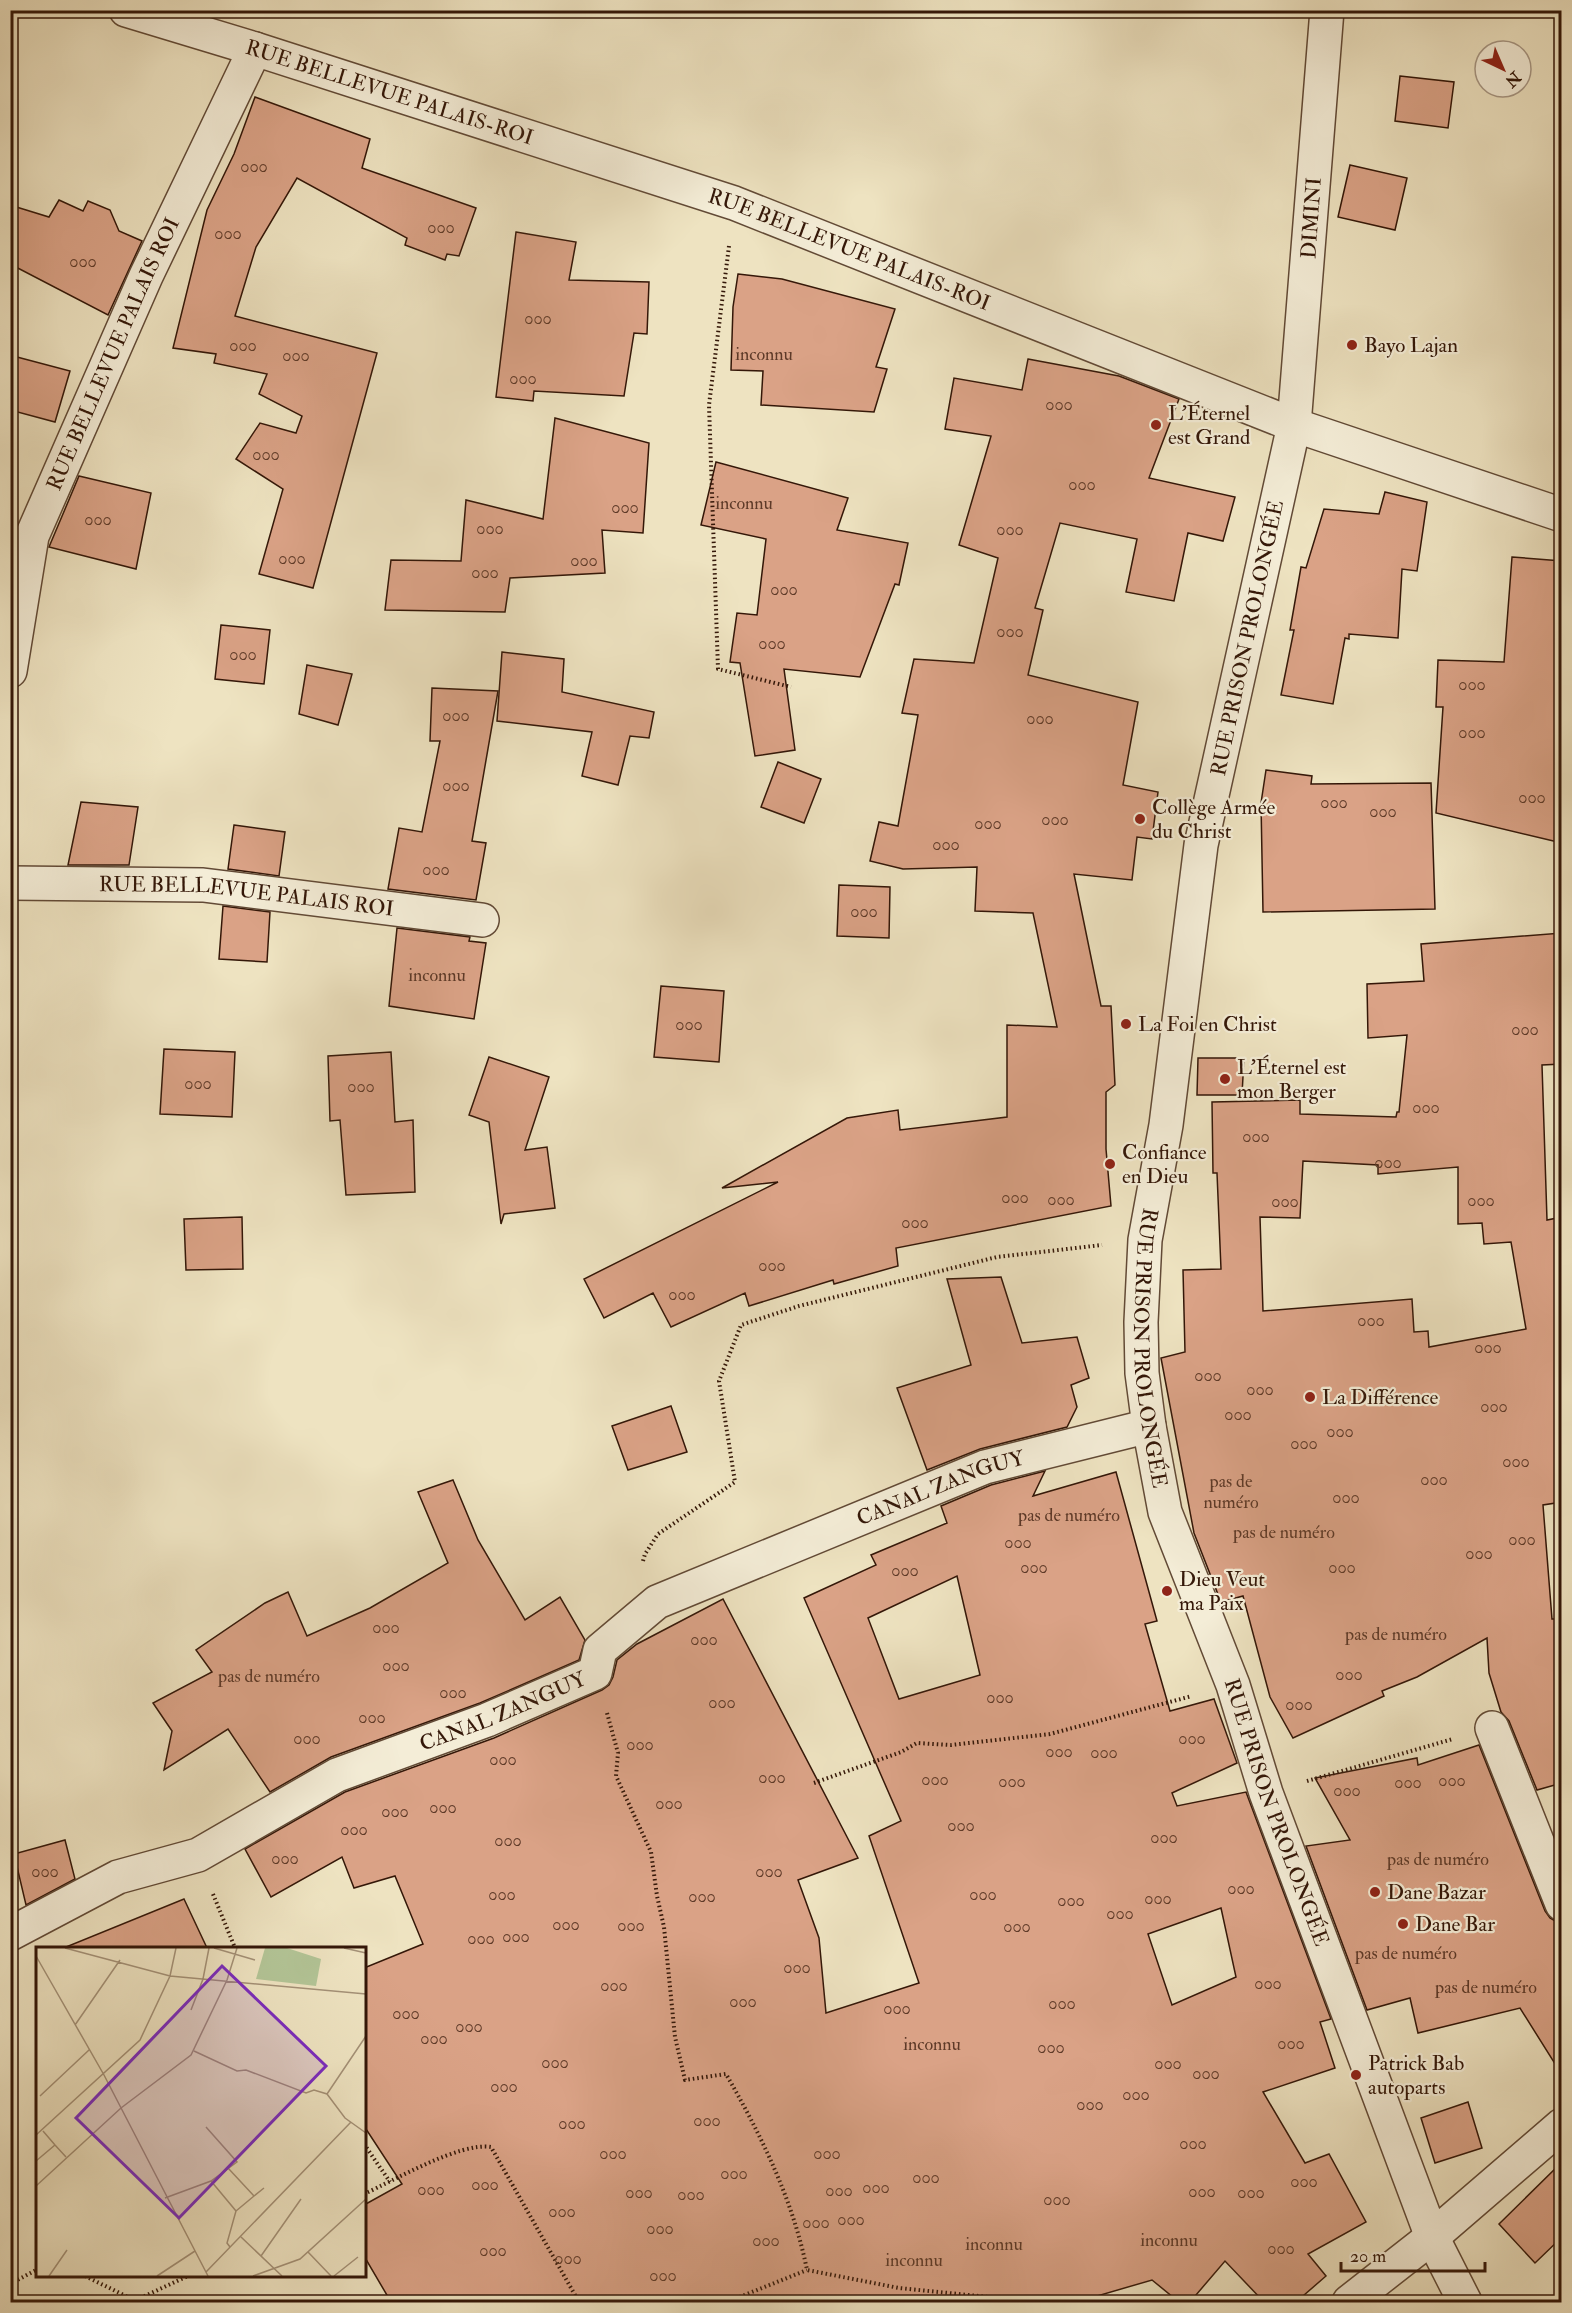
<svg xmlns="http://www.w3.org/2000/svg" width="1572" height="2313" viewBox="0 0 1572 2313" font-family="'IM FELL Double Pica',serif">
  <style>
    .building { fill: #daa286; stroke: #341708; stroke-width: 1.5; fill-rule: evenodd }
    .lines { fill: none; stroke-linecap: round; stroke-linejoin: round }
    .street-casing { stroke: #624a36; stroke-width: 36 }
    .path { stroke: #341708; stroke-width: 4; stroke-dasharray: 1.5 3; stroke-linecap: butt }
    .street { stroke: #f4edd7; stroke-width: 33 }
    .poi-dot { fill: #8f2418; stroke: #f4edd7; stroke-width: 2 }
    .labels { text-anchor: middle; stroke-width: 4.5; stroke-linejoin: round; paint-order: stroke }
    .number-label { font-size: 18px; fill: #5e3a28 }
    .street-label { font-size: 21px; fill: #341708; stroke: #f4edd7 }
    .poi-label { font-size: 21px; fill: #341708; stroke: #f4edd7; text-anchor: start }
    .inset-road { fill: none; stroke: #a49177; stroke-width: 1.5 }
    .view { fill: #7b2cbf; fill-opacity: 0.15; stroke: #7b2cbf; stroke-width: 3 }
    .inset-edge { fill: none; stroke: #341708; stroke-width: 3 }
  </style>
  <rect width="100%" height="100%" fill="#eee3c1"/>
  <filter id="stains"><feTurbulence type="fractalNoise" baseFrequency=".00333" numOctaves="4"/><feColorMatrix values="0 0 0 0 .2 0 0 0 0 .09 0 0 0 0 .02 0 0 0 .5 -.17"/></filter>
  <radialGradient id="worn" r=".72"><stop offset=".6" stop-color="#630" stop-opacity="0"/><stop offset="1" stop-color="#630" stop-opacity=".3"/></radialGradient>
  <g class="building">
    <polygon points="1400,76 1454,82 1448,128 1395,121"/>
    <polygon points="255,97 370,139 362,168 476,208 459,256 447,254 445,260 405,245 407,238 297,178 256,247 235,316 377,353 313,588 259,574 283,489 236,459 260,423 296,433 302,416 259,394 267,374 214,363 216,354 173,348 207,210 234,154"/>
    <polygon points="1350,165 1407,178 1395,230 1338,217"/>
    <polygon points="59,200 83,211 88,201 110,210 119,231 142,241 108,315 10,264 10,205 49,217"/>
    <polygon points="516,232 576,242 569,280 649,282 647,334 634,333 624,396 534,391 533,401 496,397"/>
    <polygon points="738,274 782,279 895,309 876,367 887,369 874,412 761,405 763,371 731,370 733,307"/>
    <polygon points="17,357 70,371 55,422 10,410 10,381"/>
    <polygon points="1028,359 1119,376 1179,399 1149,478 1235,497 1223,541 1188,533 1174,601 1126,592 1137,539 1060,523 1035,608 1043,610 1028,675 1138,702 1123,785 1158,792 1152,839 1137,837 1132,880 1074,874 1101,1006 1111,1006 1115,1085 1106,1092 1106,1149 1111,1206 896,1248 898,1266 834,1284 833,1280 749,1306 745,1293 671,1327 653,1293 604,1318 584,1279 778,1182 722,1188 847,1118 898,1110 900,1130 1007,1117 1007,1025 1057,1027 1033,913 975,911 977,867 903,869 870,861 879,822 898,826 918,715 902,713 914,659 974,663 998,558 959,545 991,436 945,429 954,378 1022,390"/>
    <polygon points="555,418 649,443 643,533 602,530 605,573 510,578 505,612 385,610 391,560 461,561 466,500 543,519"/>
    <polygon points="716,462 848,498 837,530 908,543 899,585 895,584 860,677 784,669 795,750 755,756 740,663 730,662 737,613 757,615 766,539 701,525"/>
    <polygon points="79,476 151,493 136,569 49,547"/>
    <polygon points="1385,492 1427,502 1417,571 1402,569 1398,638 1349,634 1349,639 1345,638 1333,704 1281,695 1294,630 1290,630 1301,567 1306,568 1324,509 1379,514"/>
    <polygon points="1512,557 1562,561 1562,843 1436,813 1443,707 1436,707 1438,660 1504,662"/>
    <polygon points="221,625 270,630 264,684 215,679"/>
    <polygon points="502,652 564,659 562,692 654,712 649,738 630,736 618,785 582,776 592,732 497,721"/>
    <polygon points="307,665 352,674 338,725 299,714"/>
    <polygon points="432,688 498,691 472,841 486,843 476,900 388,889 399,828 422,832 440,741 430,741"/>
    <polygon points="778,762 821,779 804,823 761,807"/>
    <polygon points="1266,770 1312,776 1311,784 1431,783 1435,909 1263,912 1261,803"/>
    <polygon points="81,802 138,807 129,865 68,865"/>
    <polygon points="234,825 285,832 279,876 228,869"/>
    <polygon points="839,885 890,887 889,938 837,936"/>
    <polygon points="223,906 270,912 267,962 219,959"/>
    <polygon points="397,928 470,937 469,941 486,943 474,1019 389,1006"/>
    <path d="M1562 933V1064L1542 1065 1547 1220 1562 1217V1502L1543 1505 1552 1619H1562V1783L1537 1790 1509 1721 1501 1712 1489 1673 1487 1638 1417 1677 1382 1691 1384 1696 1293 1738 1270 1697 1243 1596 1221 1602 1194 1533 1161 1358 1185 1352 1183 1270 1221 1269 1217 1173H1213L1212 1102 1300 1100V1114L1396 1117 1397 1112H1399L1407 1035 1368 1038 1367 984 1424 981 1421 944ZM1303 1161 1378 1165V1174L1458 1167V1224L1482 1223 1484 1244 1511 1242 1526 1329 1429 1347 1428 1331 1414 1332 1412 1299 1263 1311 1260 1217 1300 1218Z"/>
    <polygon points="661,986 724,991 719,1062 654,1057"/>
    <polygon points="164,1049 235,1052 232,1117 160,1114"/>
    <polygon points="391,1052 395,1122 413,1120 415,1192 346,1195 340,1120 330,1121 328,1056"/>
    <polygon points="489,1057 549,1077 525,1150 547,1147 555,1208 504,1214 501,1224 489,1122 469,1115"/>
    <polygon points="1198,1058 1244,1058 1242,1095 1197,1095"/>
    <polygon points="242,1217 243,1269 186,1270 184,1219"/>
    <polygon points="1001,1277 1022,1343 1077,1337 1089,1378 1071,1385 1077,1407 1067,1427 980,1449 927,1470 897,1388 971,1365 947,1279"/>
    <polygon points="671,1406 687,1452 628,1470 612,1426"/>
    <path d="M1045 1471 1033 1496 1116 1472 1157 1621 1145 1624 1170 1711 1214 1699 1237 1763 1172 1793 1177 1806 1246 1792 1331 2019 1320 2022 1335 2068 1263 2092 1305 2163 1329 2154 1366 2222 1308 2254 1326 2276 1296 2302H1264L1225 2261 1190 2302H1179L1152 2280 1097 2296V2302H391L364 2256V2205L402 2184 364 2126V1968L423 1944 395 1876 354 1888 342 1857 271 1897 245 1849 345 1792 494 1738 602 1690 609 1685 613 1677 617 1660 637 1644 723 1599 858 1858 798 1880 819 1938 826 2013 919 1983 869 1836 901 1821 804 1598 876 1565 871 1555 947 1523 941 1506 991 1485ZM957 1576 980 1675 899 1699 868 1618ZM1221 1908 1236 1977 1172 2005 1148 1934Z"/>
    <polygon points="453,1480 478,1540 525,1620 560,1597 585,1640 579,1660 480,1703 331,1757 270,1792 228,1729 164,1770 172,1731 153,1703 212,1672 196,1650 265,1603 288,1592 307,1636 370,1608 448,1563 418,1492"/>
    <polygon points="1479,1745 1545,1911 1550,1918 1557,1922 1562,1938 1562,2075 1520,2008 1418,2033 1410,1998 1367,2010 1306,1846 1350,1840 1315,1778 1417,1758 1418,1765"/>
    <polygon points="65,1840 75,1879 26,1905 14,1854"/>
    <polygon points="184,1899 207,1948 66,1948 66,1947"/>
    <polygon points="1468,2102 1482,2148 1435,2163 1421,2118"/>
    <polygon points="1562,2162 1562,2237 1535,2263 1499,2224"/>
  </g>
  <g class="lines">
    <defs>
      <g id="street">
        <path id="s1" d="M126 10 255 49 734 203 1294 425 1562 515"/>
        <path id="s2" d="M1327 10 1294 425 1201 845 1166 1125 1145 1240 1141 1322 1142 1373 1149 1426 1165 1512 1233 1685 1266 1793 1432 2237 1465 2302"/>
        <path id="s3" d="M10 671 32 536 146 276 255 49"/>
        <path id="s4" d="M10 883 203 885 482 920"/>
        <polyline points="1492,1728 1562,1904"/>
        <path id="s5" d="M10 1934 118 1877 198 1855 337 1775 487 1720 595 1673 600 1650 657 1602 985 1467 1149 1426"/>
        <polyline points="1349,2302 1432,2237 1562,2125"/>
      </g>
    </defs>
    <use href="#street" class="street-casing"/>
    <g class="path">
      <polyline points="729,246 709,405 718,669 791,687"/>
      <polyline points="643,1561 645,1554 658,1534 735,1482 719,1381 741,1325 799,1306 997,1257 1102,1245"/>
      <path d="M607 1713 618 1753 616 1776 651 1852 657 1896 664 1927 675 2037 685 2080 726 2074C761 2135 793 2200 807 2270L899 2288 1038 2302"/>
      <polyline points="1307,1781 1453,1739"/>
      <polyline points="814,1783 901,1752 917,1743 951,1745 1050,1734 1192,1696"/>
      <polyline points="213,1894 235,1948"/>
      <polyline points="364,2144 390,2182"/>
      <path d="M364 2194C395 2180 460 2142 491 2147L579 2302"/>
      <polyline points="85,2276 138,2302"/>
      <polyline points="10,2284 38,2269"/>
      <polyline points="136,2300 188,2276"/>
      <polyline points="727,2302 807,2270"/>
      <polyline points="1099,2302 1120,2296 1125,2302"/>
    </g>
    <use href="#street" class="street"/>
  </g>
  <g class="poi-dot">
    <circle cx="1352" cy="345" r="6"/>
    <circle cx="1156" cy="425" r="6"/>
    <circle cx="1140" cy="819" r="6"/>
    <circle cx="1126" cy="1024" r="6"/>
    <circle cx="1225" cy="1079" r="6"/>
    <circle cx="1110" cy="1164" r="6"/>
    <circle cx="1310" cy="1397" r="6"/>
    <circle cx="1167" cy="1591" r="6"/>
    <circle cx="1375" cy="1892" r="6"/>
    <circle cx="1403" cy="1924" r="6"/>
    <circle cx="1356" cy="2075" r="6"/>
  </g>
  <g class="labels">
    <g class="number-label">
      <text x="254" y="172">000</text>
      <text x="441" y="233">000</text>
      <text x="228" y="239">000</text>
      <text x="83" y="267">000</text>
      <text x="538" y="324">000</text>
      <text x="243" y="351">000</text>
      <text x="764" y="360">inconnu</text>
      <text x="296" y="361">000</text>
      <text x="523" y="384">000</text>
      <text x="1059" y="410">000</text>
      <text x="266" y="460">000</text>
      <text x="1082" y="490">000</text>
      <text x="744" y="509">inconnu</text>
      <text x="625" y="513">000</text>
      <text x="98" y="525">000</text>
      <text x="490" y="534">000</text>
      <text x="1010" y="535">000</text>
      <text x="292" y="564">000</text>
      <text x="584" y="566">000</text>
      <text x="485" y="578">000</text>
      <text x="784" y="595">000</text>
      <text x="1010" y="637">000</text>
      <text x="772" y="649">000</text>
      <text x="243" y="660">000</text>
      <text x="1472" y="690">000</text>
      <text x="456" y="721">000</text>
      <text x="1040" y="724">000</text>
      <text x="1472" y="738">000</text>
      <text x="456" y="791">000</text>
      <text x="1532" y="803">000</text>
      <text x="1334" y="808">000</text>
      <text x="1383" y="817">000</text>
      <text x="1055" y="825">000</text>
      <text x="988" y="829">000</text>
      <text x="946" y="850">000</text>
      <text x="436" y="875">000</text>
      <text x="864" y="917">000</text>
      <text x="437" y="981">inconnu</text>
      <text x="689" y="1030">000</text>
      <text x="1525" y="1035">000</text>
      <text x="198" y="1089">000</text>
      <text x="361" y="1092">000</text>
      <text x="1426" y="1113">000</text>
      <text x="1256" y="1142">000</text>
      <text x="1388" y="1168">000</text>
      <text x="1015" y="1203">000</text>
      <text x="1061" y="1205">000</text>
      <text x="1481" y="1206">000</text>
      <text x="1285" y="1207">000</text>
      <text x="915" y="1228">000</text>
      <text x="772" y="1271">000</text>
      <text x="682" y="1300">000</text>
      <text x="1371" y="1326">000</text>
      <text x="1488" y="1353">000</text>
      <text x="1208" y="1381">000</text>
      <text x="1260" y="1395">000</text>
      <text x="1494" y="1412">000</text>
      <text x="1238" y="1420">000</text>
      <text x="1340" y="1437">000</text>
      <text x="1304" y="1449">000</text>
      <text x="1516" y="1467">000</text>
      <text x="1434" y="1485">000</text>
      <text x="1231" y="1487">pas de<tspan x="1231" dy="21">numéro</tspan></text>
      <text x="1346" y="1503">000</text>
      <text x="1069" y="1521">pas de numéro</text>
      <text x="1284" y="1538">pas de numéro</text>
      <text x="1522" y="1545">000</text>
      <text x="1018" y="1548">000</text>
      <text x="1479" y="1559">000</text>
      <text x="1034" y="1573">000</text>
      <text x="1342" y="1573">000</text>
      <text x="905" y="1576">000</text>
      <text x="386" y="1633">000</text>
      <text x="1396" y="1640">pas de numéro</text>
      <text x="704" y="1645">000</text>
      <text x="396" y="1671">000</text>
      <text x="1349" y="1680">000</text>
      <text x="269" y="1682">pas de numéro</text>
      <text x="453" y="1698">000</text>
      <text x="1000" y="1703">000</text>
      <text x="722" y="1708">000</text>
      <text x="1299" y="1710">000</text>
      <text x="372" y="1723">000</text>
      <text x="307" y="1744">000</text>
      <text x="1192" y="1744">000</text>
      <text x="640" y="1750">000</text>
      <text x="1059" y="1757">000</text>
      <text x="1104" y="1758">000</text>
      <text x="503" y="1765">000</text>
      <text x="772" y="1783">000</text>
      <text x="935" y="1785">000</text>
      <text x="1452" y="1786">000</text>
      <text x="1012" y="1787">000</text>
      <text x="1408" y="1788">000</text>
      <text x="1347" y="1796">000</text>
      <text x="669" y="1809">000</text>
      <text x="443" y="1813">000</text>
      <text x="395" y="1817">000</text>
      <text x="961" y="1831">000</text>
      <text x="354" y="1835">000</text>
      <text x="1164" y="1843">000</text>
      <text x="508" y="1846">000</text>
      <text x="285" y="1864">000</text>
      <text x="1438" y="1865">pas de numéro</text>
      <text x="45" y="1877">000</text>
      <text x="769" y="1877">000</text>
      <text x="1241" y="1894">000</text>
      <text x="502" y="1900">000</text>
      <text x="983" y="1900">000</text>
      <text x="702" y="1902">000</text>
      <text x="1158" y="1904">000</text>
      <text x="1071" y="1906">000</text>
      <text x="1120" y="1919">000</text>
      <text x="566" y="1930">000</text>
      <text x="631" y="1931">000</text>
      <text x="1017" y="1932">000</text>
      <text x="516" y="1942">000</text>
      <text x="481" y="1944">000</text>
      <text x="1406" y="1959">pas de numéro</text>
      <text x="797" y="1973">000</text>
      <text x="1268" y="1989">000</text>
      <text x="614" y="1991">000</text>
      <text x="1486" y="1993">pas de numéro</text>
      <text x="743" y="2007">000</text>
      <text x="1062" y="2009">000</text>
      <text x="897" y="2014">000</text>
      <text x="406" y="2019">000</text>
      <text x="469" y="2032">000</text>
      <text x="434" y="2044">000</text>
      <text x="1291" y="2049">000</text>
      <text x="932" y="2050">inconnu</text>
      <text x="1051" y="2053">000</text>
      <text x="555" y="2068">000</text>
      <text x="1168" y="2069">000</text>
      <text x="1206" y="2079">000</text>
      <text x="504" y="2092">000</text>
      <text x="1136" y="2100">000</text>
      <text x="1090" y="2110">000</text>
      <text x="707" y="2126">000</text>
      <text x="572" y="2129">000</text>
      <text x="1193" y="2149">000</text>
      <text x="613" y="2159">000</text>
      <text x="827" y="2159">000</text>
      <text x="734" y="2179">000</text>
      <text x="926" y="2183">000</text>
      <text x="1304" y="2187">000</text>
      <text x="485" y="2190">000</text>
      <text x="876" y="2193">000</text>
      <text x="431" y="2195">000</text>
      <text x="839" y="2196">000</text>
      <text x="1202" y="2197">000</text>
      <text x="639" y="2198">000</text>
      <text x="1251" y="2198">000</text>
      <text x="691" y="2200">000</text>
      <text x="1057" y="2205">000</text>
      <text x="562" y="2217">000</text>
      <text x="851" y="2225">000</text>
      <text x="816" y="2228">000</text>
      <text x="660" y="2234">000</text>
      <text x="766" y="2246">000</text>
      <text x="1169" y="2246">inconnu</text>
      <text x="994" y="2250">inconnu</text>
      <text x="1281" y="2254">000</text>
      <text x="493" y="2256">000</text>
      <text x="568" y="2264">000</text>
      <text x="914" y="2266">inconnu</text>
      <text x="663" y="2281">000</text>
    </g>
    <g class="street-label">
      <text dy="7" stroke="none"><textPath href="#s1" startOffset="276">RUE BELLEVUE PALAIS-ROI</textPath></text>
      <text transform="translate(1311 218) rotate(-86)" y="7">DIMINI</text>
      <text dy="7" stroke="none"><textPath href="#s1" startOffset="762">RUE BELLEVUE PALAIS-ROI</textPath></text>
      <text dy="7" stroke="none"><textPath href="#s3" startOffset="336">RUE BELLEVUE PALAIS ROI</textPath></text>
      <text transform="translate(1247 638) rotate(-78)" y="7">RUE PRISON PROLONGÉE</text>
      <text dy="7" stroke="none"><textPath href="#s4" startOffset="237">RUE BELLEVUE PALAIS ROI</textPath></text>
      <text dy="7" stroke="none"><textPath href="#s2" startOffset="1354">RUE PRISON PROLONGÉE</textPath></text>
      <text dy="7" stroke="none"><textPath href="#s5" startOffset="1047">CANAL ZANGUY</textPath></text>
      <text dy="7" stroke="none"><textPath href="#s5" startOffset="543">CANAL ZANGUY</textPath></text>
      <text dy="7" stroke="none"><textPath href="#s2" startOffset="1840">RUE PRISON PROLONGÉE</textPath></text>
    </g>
    <g class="poi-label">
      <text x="1364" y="352">Bayo Lajan</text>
      <text x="1168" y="420">L'Éternel<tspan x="1168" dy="24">est Grand</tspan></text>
      <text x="1152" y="814">Collège Armée<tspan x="1152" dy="24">du Christ</tspan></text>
      <text x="1138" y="1031">La Foi en Christ</text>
      <text x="1237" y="1074">L'Éternel est<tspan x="1237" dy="24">mon Berger</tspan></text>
      <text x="1122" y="1159">Confiance<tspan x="1122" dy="24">en Dieu</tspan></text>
      <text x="1322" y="1404">La Différence</text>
      <text x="1179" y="1586">Dieu Veut<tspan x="1179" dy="24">ma Paix</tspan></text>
      <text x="1387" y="1899">Dane Bazar</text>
      <text x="1415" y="1931">Dane Bar</text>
      <text x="1368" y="2070">Patrick Bab<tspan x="1368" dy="24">autoparts</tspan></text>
    </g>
  </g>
  <g transform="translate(36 1947)">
    <rect width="330" height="330" fill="#eee3c1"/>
    <path d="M229 1H251L285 12 280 39 220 32Z" fill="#b3c597"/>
    <path class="inset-road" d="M29 1 134 29 330 47M178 1 219 13M308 1 330 6M0 9 68 128 172 329M155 63 167 32 173 1M39 78 84 13M158 104 201 124 210 123 270 146 278 143 291 147 309 171 330 186M291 147 330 89M4 149 53 103M7 184 19 198M0 188 104 93 134 29 140 1M0 214 19 198 30 210M192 221 218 249 228 241M175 234 200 264 191 296 194 300M0 239 85 161 155 108 191 33 201 1M129 251 175 234 201 215 170 180M200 264 218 249M205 290 246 329M272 305 295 329M225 309 265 252M170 325 315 175M13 329 31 303M121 329 159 304M217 329 264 312 330 252M298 329 322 310"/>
    <path class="view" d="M186 19 290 119 143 271 40 171Z"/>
    <rect width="330" height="330" class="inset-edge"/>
  </g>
  <rect width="1572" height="2313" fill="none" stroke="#eee3c1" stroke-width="36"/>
  <rect x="12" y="12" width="1548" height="2289" fill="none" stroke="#341708" stroke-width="3"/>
  <rect x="18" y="18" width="1536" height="2277" fill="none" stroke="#341708" stroke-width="1.5"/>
  <g transform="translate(1503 69) rotate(136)"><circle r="28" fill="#f4edd7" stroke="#a79784" stroke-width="1.5"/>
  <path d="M0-4.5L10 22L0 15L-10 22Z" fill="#8f2418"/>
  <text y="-9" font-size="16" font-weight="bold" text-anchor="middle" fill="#341708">N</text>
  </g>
  <path d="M1341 2262v9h144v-9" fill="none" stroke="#341708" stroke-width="3"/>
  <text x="1350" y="2262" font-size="18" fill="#341708" stroke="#f4edd7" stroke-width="4.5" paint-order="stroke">20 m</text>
  <rect width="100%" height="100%" filter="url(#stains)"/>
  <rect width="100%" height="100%" fill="url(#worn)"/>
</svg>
